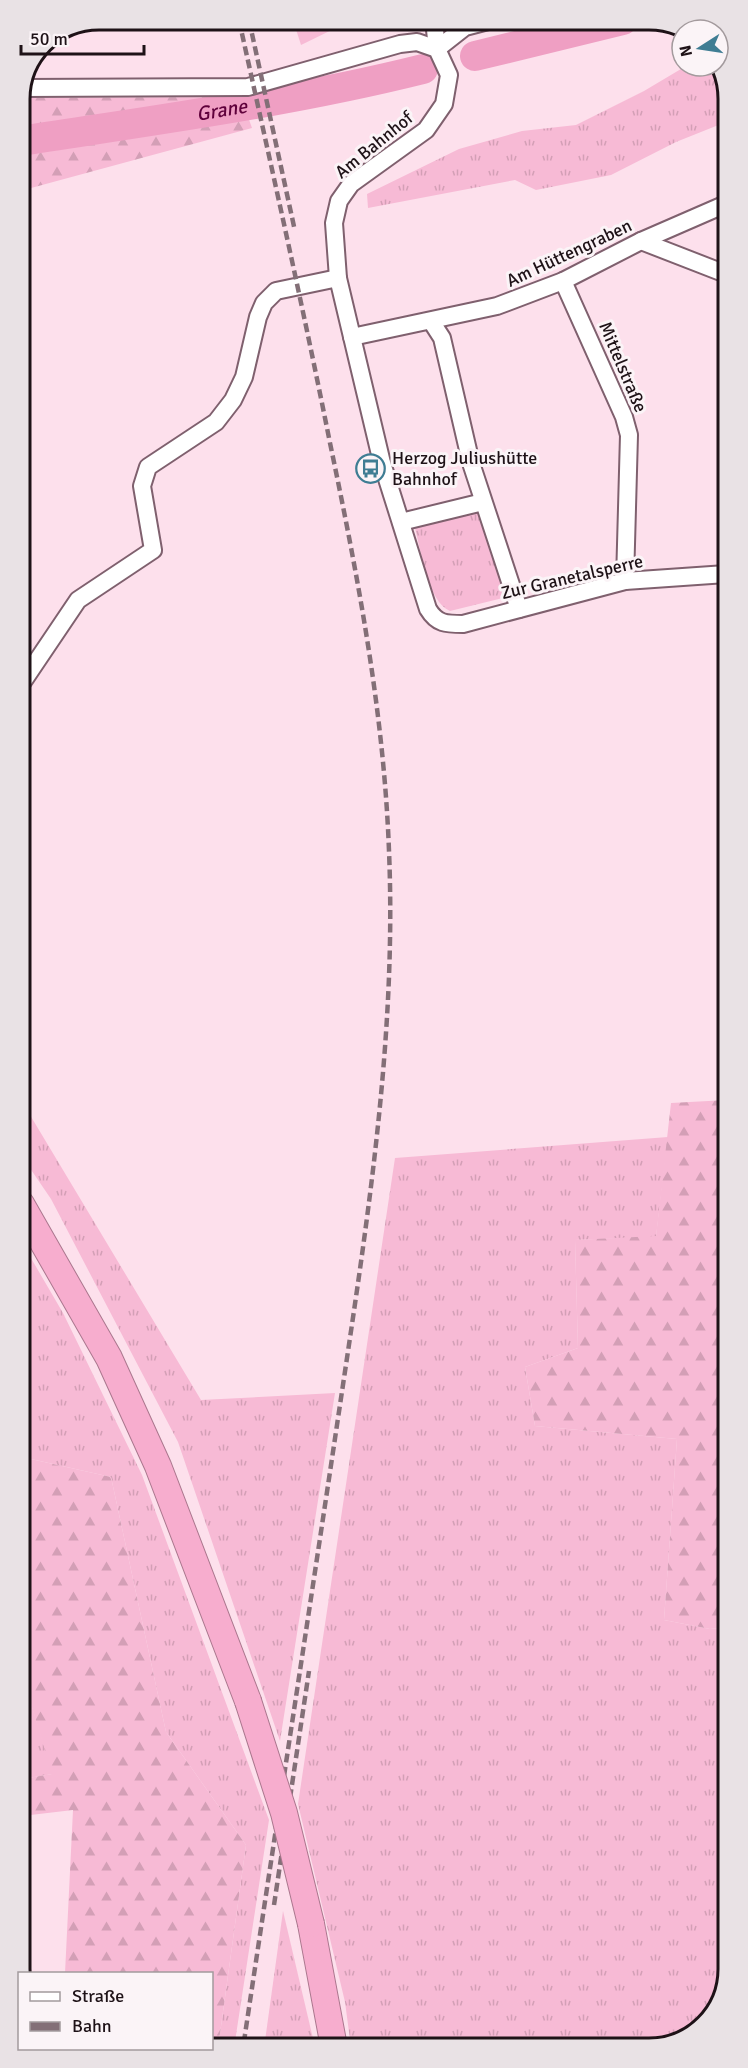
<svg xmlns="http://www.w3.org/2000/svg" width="748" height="2068" viewBox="0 0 748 2068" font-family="Signika,sans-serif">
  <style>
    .grass { fill: url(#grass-tufts) }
    .forest { fill: url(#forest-firs) }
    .green { fill: #f7bad5 }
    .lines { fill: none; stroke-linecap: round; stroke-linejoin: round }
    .river { stroke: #ef9fc3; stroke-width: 30 }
    .minor-casing { stroke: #7f606e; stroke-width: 20 }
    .highway-casing { stroke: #ab778e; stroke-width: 28 }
    .minor { stroke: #fff; stroke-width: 16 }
    .highway { stroke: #f7adce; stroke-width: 26 }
    .rail { stroke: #836f77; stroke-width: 4.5; stroke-dasharray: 9 4.5; stroke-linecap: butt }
    .highway-bridge-casing { stroke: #ab778e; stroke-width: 28; stroke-linecap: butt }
    .highway-bridge { stroke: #f7adce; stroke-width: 26 }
    .labels { text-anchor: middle; stroke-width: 6; stroke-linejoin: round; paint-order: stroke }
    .street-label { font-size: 18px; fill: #1e1217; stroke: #fbf4f7 }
    .poi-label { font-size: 18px; fill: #1e1217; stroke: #fbf4f7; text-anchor: start }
    .water-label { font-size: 20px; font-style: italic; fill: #5f003b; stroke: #fbf4f7 }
    .rim { fill: none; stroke: #1e1217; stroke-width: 3 }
  </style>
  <defs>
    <pattern id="grass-tufts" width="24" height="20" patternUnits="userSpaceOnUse" patternTransform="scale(1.5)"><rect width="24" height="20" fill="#f7bad5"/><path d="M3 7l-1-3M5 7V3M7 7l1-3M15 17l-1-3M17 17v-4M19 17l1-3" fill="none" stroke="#d39fb6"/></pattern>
    <pattern id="forest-firs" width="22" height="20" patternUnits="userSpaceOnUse" patternTransform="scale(1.5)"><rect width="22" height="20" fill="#f7bad5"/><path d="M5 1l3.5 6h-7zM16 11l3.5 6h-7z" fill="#d39fb6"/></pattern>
  </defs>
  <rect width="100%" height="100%" fill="#fde0ec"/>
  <g class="grass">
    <polygon points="686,66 718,66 726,78 726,122 676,142 611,175 536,190 515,180 368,208 367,194 459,149 522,131 576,125 644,91"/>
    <path d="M478 511 507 597 450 611C428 602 421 551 415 528Z"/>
    <polygon points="21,1100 201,1400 335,1393 280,1741 178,1442 51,1199 21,1155"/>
    <polygon points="668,1137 656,1237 575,1240 578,1348 525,1367 535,1426 677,1439 664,1620 710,1629 728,1627 728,1970 712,2018 670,2046 351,2047 345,2002 298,1804 395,1158"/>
    <polygon points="21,1241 63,1313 142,1475 269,1820 234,2048 218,2048 246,1845 166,1732 111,1477 22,1457"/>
    <polygon points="22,1674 53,1774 22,1779"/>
    <polygon points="283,1911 315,2047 264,2048"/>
  </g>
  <g class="forest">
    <polygon points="241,97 252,128 20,191 20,98"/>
    <polygon points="727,1100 728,1627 710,1629 664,1620 677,1439 535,1426 525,1367 578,1348 575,1240 656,1236 671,1103"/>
    <polygon points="22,1457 111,1477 166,1732 246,1845 218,2048 212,2048 212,1974 65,1973 73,1810 22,1816 22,1779 52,1774 22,1674"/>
  </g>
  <polygon class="green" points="293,20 343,20 344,24 301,45"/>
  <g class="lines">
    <g class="river">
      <polyline points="475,56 623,20"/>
      <path id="s1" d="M20 141C155 120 291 102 423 69"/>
    </g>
    <defs>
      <g id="minor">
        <polyline points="434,20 437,49"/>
        <polyline points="437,49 465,27 492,20"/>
        <path d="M23 88 248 87 400 44 417 42 437 49 449 75 444 104 426 130 351 184 339 201 334 223 338 278 382 463 428 609C437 624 446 624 463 624L625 581 726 574"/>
        <polyline points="641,241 726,274"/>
        <polyline points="563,281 624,417 629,435 625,581"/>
        <polyline points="431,321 442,338 471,463 519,609"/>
        <polyline points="352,337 497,306 563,281 641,241 726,204"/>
        <polyline points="401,522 483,502"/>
        <polyline points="20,686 78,600 153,550 142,486 148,467 216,422 233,400 244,377 258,317 264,303 276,291 338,278"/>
      </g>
      <g id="highway">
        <polyline points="21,1204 109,1358 158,1466 248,1701"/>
        <polyline points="311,1924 334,2047"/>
      </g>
    </defs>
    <use href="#minor" class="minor-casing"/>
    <use href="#highway" class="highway-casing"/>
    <use href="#minor" class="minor"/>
    <use href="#highway" class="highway"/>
    <g class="rail">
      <path d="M239 20C270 161 302 302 330 443 358 577 384 714 389 851 397 1043 365 1236 337 1425 306 1633 274 1840 243 2048"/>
      <polyline points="249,20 295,231"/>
      <polyline points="274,1905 309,1671"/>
    </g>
    <defs>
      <polyline id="highway-bridge" points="248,1701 284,1813 311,1924"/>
    </defs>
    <use href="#highway-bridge" class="highway-bridge-casing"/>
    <use href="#highway-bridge" class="highway-bridge"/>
  </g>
  <defs>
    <symbol id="bus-ring" viewBox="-11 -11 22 22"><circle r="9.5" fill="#fbf4f7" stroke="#3f7d93" stroke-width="1.5"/><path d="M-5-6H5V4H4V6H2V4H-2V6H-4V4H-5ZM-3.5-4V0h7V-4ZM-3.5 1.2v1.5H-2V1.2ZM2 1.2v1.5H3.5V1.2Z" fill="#3f7d93"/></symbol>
  </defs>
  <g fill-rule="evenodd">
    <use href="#bus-ring" x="354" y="452" width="33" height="33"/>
  </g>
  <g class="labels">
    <g class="street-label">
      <text transform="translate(374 145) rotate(-39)" y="6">Am Bahnhof</text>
      <text transform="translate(569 253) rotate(-25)" y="6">Am Hüttengraben</text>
      <text transform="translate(623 367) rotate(67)" y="6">Mittelstraße</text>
      <text transform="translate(572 577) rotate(-13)" y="6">Zur Granetalsperre</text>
    </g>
    <g class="poi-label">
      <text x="392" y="464">Herzog Juliushütte<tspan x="392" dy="21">Bahnhof</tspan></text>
    </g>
    <g class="water-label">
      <text dy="7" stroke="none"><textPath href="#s1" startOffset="204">Grane</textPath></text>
    </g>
  </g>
  <path d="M0 0H748V2068H0ZM99 30H649A69 69 0 0 1 718 99V1969A69 69 0 0 1 649 2038H99A69 69 0 0 1 30 1969V99A69 69 0 0 1 99 30Z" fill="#e9e2e5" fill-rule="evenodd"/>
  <path class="rim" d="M99 30H649A69 69 0 0 1 718 99V1969A69 69 0 0 1 649 2038H99A69 69 0 0 1 30 1969V99A69 69 0 0 1 99 30Z"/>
  <rect x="18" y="1972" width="195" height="78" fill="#fbf4f7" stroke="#a39a9d" stroke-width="1.5"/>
  <rect x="30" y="1992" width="30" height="9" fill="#ffffff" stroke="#a39a9d" stroke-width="1.5"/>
  <text x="72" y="2002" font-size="18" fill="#1e1217">Straße</text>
  <rect x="30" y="2022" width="30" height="9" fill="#836f77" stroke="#a39a9d" stroke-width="1.5"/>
  <text x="72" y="2032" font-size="18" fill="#1e1217">Bahn</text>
  <g transform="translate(700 48) rotate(258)"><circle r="28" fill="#fbf4f7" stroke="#a39a9d" stroke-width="1.5"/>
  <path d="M0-4.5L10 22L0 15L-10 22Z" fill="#3f7d93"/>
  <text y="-9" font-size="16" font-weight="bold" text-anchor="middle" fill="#1e1217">N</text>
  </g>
  <path d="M21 45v9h123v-9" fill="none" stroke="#1e1217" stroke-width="3"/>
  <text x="30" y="45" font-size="18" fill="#1e1217" stroke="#fbf4f7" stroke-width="4.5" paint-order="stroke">50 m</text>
</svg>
